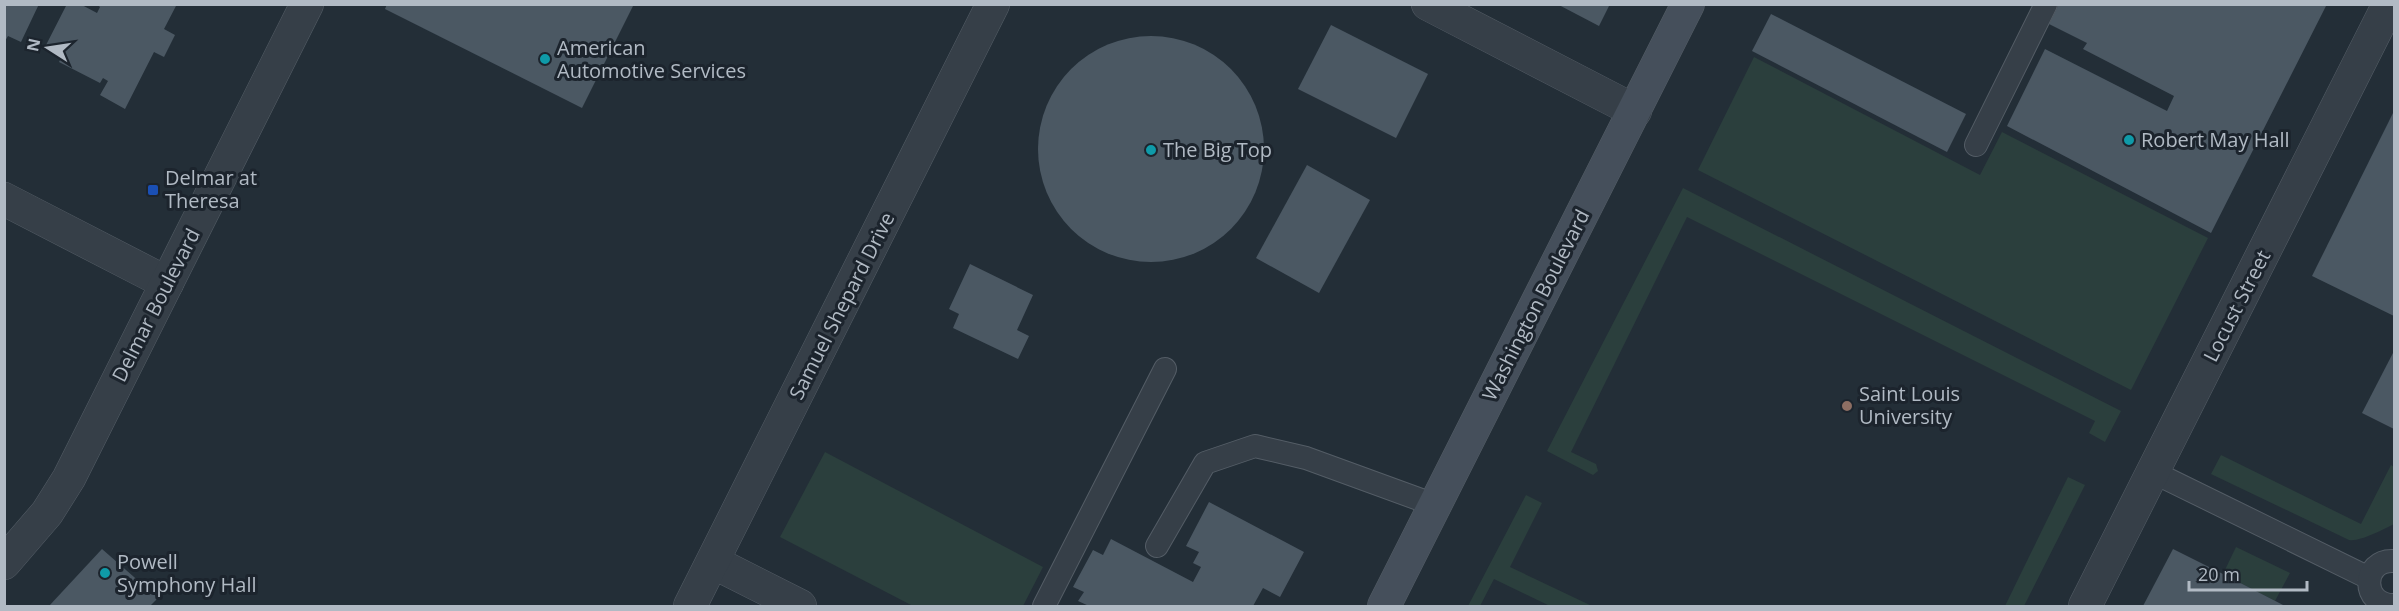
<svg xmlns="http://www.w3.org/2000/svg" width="2399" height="611" viewBox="0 0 2399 611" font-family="'Open Sans',sans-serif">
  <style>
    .green { fill: #2b3f3d }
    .building { fill: #4b5863 }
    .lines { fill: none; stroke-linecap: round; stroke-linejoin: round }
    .service-casing { stroke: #545d66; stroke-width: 24 }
    .minor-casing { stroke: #545d66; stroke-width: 34 }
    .tertiary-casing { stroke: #545d66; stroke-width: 34 }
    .secondary-casing { stroke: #545d66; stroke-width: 34 }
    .service { stroke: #363f48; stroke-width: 22 }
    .minor { stroke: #363f48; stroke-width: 33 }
    .tertiary { stroke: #363f48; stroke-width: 33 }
    .secondary { stroke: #454f5b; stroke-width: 33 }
    .culture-dot { fill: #0f9aa8; stroke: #1c242d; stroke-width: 2 }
    .transit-dot { fill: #1a4fb4; stroke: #1c242d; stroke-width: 2 }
    .education-dot { fill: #8d6e63; stroke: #1c242d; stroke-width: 2 }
    .labels { text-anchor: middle; stroke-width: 6; stroke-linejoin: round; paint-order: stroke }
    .poi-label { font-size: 20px; fill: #b1bac4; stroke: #1c242d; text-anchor: start }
    .street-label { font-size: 20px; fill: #b1bac4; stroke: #1c242d }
  </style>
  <rect width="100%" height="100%" fill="#232e37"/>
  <g class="green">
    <polygon points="1754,57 1980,175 2002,132 2208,238 2131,390 1698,170"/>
    <polygon points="1683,188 2121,411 2105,442 2089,433 2095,421 1687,217 1571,452 1596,464 1598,471 1593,475 1547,451"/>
    <polygon points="825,452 1043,567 1023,606 913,606 780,537"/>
    <path d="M2221 455 2361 524 2391 465 2394 467V524C2384 529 2360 542 2349 540L2211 474Z"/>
    <polygon points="2068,477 2085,485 2024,606 2005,606"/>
    <polygon points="1526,495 1542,503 1510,567 1592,606 1550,606 1494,579 1480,606 1468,606"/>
    <polygon points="2236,547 2290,573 2275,601 2223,574"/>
  </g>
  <g class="building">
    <polygon points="4,4 39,4 21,42 8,36 4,43"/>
    <polygon points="67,4 80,4 97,13 100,7 97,4 177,4 164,29 175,35 164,57 154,52 125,109 100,95 108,81 103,78 100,83 59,62 62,56 45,47"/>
    <polygon points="387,4 634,4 582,108 385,9"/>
    <polygon points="1557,4 1610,4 1599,26"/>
    <polygon points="2059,4 2327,4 2211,233 2007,126 2045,49 2167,111 2174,96 2083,49 2087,43 2049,24"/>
    <polygon points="1771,14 1966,114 1947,152 1752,51"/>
    <polygon points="1331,25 1428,74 1396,138 1298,89"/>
    <circle cx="1151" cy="149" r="113"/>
    <polygon points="2394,111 2394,316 2312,276"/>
    <polygon points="1307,165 1370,200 1319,293 1256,258"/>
    <polygon points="970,264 1033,295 1017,330 1029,336 1018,359 953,328 959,314 949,309"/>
    <polygon points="2394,351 2394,429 2362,413"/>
    <polygon points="1209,502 1304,552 1280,597 1263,588 1253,606 1089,606 1078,601 1084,592 1073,587 1093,550 1103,555 1111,539 1193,582 1201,567 1193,563 1199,552 1186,546"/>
    <polygon points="102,549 158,598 150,606 49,606"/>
    <polygon points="2173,549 2223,574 2285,606 2143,606"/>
  </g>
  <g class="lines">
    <defs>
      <g id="service">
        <polyline points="1976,145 2046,4"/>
        <polyline points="2153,472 2369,578"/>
        <polyline points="1157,546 1205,463 1255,446 1306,458 1435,505"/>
        <path d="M2394 561C2361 559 2361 606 2394 605"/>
        <polyline points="1044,606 1165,369"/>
      </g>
      <g id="minor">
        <polyline points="1428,4 1635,111"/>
        <polyline points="4,199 167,283"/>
        <polyline points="713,562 800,606"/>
        <polyline points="690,606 993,4"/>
        <polyline points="2085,606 2389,4"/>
      </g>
      <polyline id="tertiary" points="4,563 47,513 69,478 307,4"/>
      <polyline id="secondary" points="1384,606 1688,4"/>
    </defs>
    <use href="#service" class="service-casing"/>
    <use href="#minor" class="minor-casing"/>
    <use href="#tertiary" class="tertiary-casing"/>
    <use href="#secondary" class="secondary-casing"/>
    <use href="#service" class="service"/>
    <use href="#minor" class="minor"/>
    <use href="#tertiary" class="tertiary"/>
    <use href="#secondary" class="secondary"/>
  </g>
  <g class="culture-dot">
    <circle cx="545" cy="59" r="6"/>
    <circle cx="2129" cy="140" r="6"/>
    <circle cx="1151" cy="150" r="6"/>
    <circle cx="105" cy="573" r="6"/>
  </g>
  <rect class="transit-dot" x="147" y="184" width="12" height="12" rx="3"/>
  <circle class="education-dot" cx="1847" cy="406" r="6"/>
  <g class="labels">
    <g class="poi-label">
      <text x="557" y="55">American<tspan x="557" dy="23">Automotive Services</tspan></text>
      <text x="2141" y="147">Robert May Hall</text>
      <text x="1163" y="157">The Big Top</text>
      <text x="165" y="185">Delmar at<tspan x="165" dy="23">Theresa</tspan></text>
      <text x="1859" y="401">Saint Louis<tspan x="1859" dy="23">University</tspan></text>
      <text x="117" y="569">Powell<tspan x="117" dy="23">Symphony Hall</tspan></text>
    </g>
    <g class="street-label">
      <text transform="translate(156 305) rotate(-63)" y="7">Delmar Boulevard</text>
      <text transform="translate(1536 305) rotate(-63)" y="7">Washington Boulevard</text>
      <text transform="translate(842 306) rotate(-63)" y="7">Samuel Shepard Drive</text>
      <text transform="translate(2237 306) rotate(-63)" y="7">Locust Street</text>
    </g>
  </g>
  <rect width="2399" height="611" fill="none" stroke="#b1bac4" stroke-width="12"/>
  <g transform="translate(48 48) rotate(282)" stroke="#1c242d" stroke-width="4.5" paint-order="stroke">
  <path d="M0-4.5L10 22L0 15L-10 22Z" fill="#b1bac4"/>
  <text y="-9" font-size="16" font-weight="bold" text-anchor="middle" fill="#b1bac4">N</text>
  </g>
  <path d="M2189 581v9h118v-9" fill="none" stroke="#b1bac4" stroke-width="3"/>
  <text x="2198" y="581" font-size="18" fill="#b1bac4" stroke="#1c242d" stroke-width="4.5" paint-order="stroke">20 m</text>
</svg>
